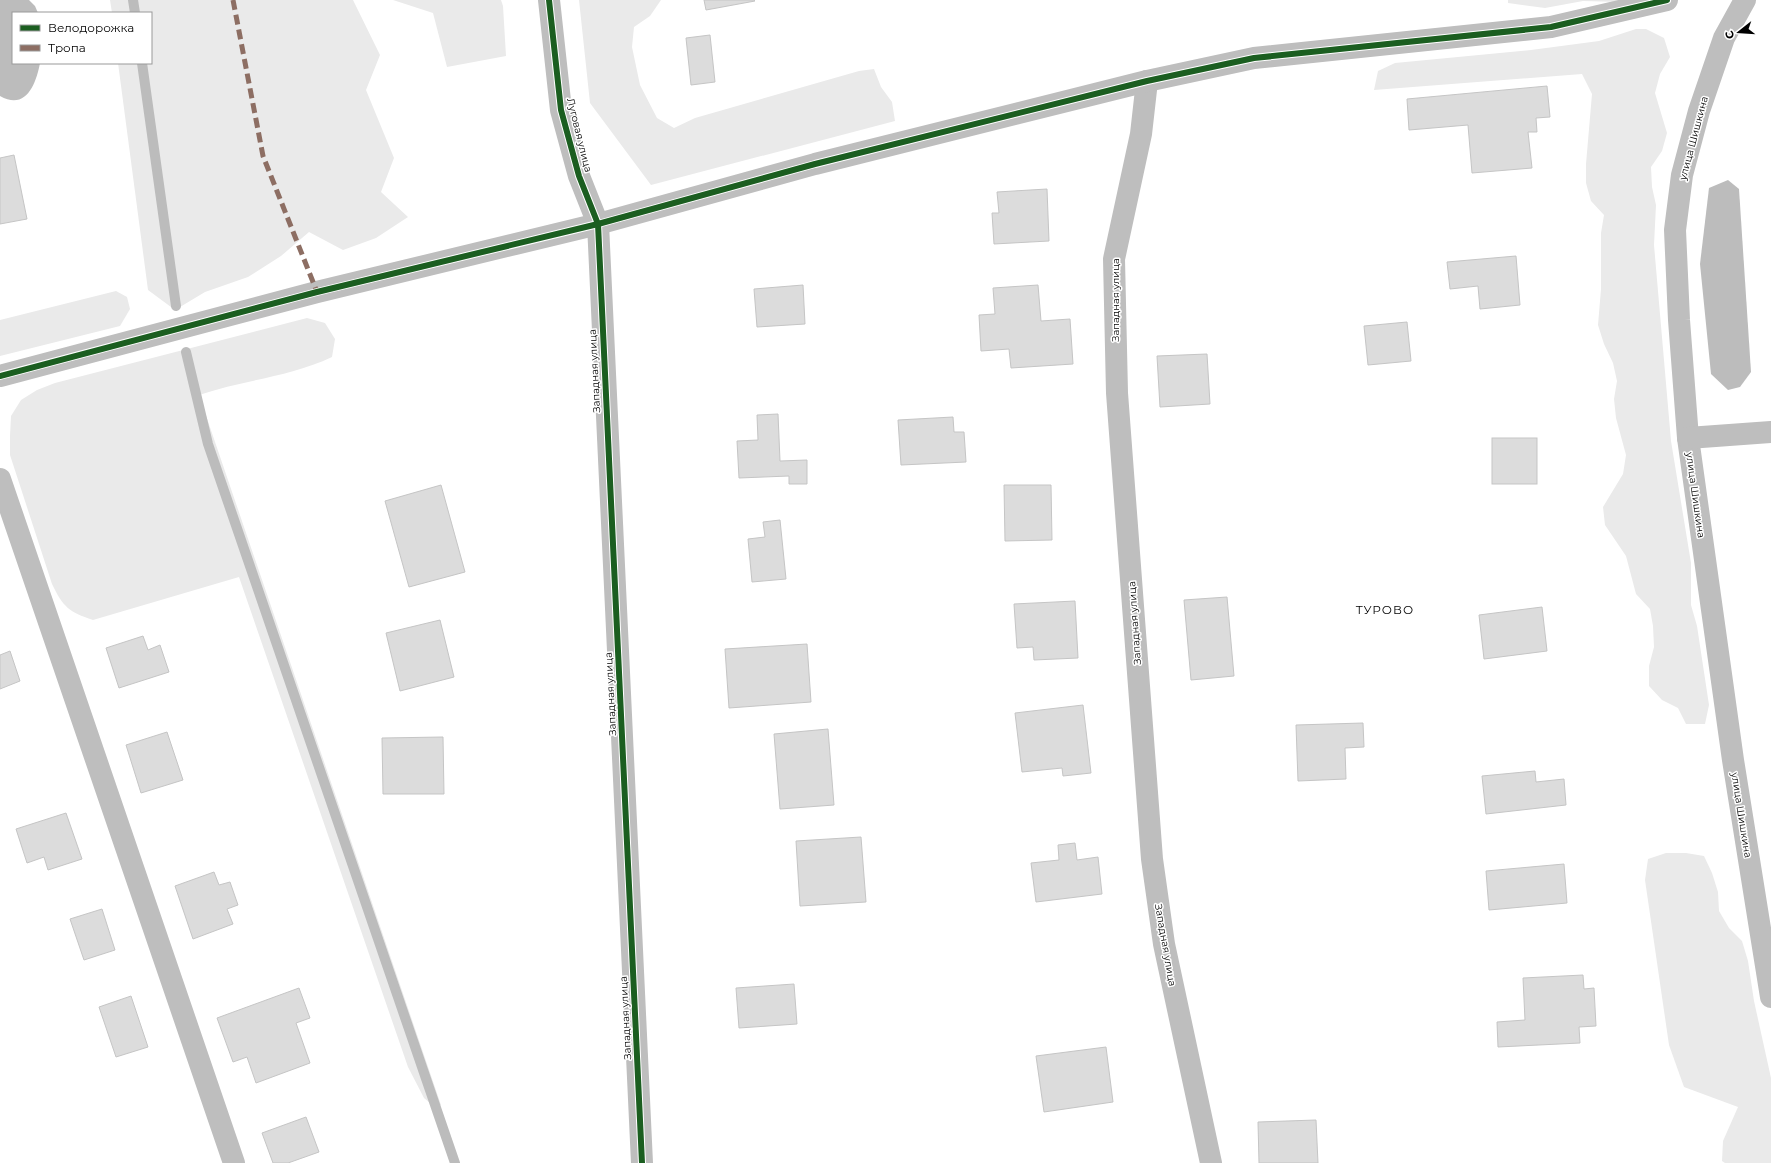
<svg xmlns="http://www.w3.org/2000/svg" width="1771" height="1163" viewBox="0 0 1771 1163" font-family="Montserrat,sans-serif">
  <style>
    .green { fill: #eaeaea }
    .water { fill: #bcbcbc }
    .lines { fill: none; stroke-linecap: round; stroke-linejoin: round }
    .stream { stroke: #bcbcbc; stroke-width: 10 }
    .building { fill: #dcdcdc; stroke: #c5c5c5 }
    .minor { stroke: #bebebe; stroke-width: 22 }
    .quiet { stroke: #8d6e63; stroke-width: 5; stroke-dasharray: 10 5; stroke-linecap: butt }
    .cycleway-casing { stroke: #fff; stroke-width: 8 }
    .cycleway { stroke: #1b5e20; stroke-width: 6 }
    .labels { text-anchor: middle; stroke-width: 3; stroke-linejoin: round; paint-order: stroke }
    .street-label { font-size: 10px; fill: #000; stroke: #fff }
    .quarter-label { font-size: 12px; letter-spacing: 1px; fill: #000; stroke: #fff }
  </style>
  <rect width="100%" height="100%" fill="#fff"/>
  <g class="green">
    <polygon points="110,0 353,0 380,55 366,90 394,158 381,192 408,217 376,238 343,250 309,232 281,256 248,277 205,292 175,310 148,290 118,63 151,63 151,13 112,13"/>
    <polygon points="393,0 501,0 503,6 506,56 447,67 433,13"/>
    <polygon points="579,0 661,0 650,16 634,27 632,47 640,85 657,118 674,128 695,118 859,71 874,69 881,87 892,102 895,121 651,185 590,103"/>
    <polygon points="1508,0 1630,0 1621,2 1583,1 1545,8 1508,3"/>
    <polygon points="1636,29 1646,29 1664,38 1670,57 1660,74 1655,93 1667,133 1662,151 1651,167 1652,187 1656,205 1654,245 1671,441 1691,563 1691,605 1697,626 1709,705 1705,724 1686,724 1678,708 1662,700 1649,686 1649,666 1654,647 1653,626 1650,609 1636,594 1626,556 1605,525 1603,507 1623,474 1626,455 1616,418 1614,399 1617,381 1613,363 1604,344 1598,325 1601,289 1601,233 1604,215 1591,201 1586,183 1586,164 1592,94 1582,74 1374,90 1378,71 1395,63 1531,50 1599,41"/>
    <polygon points="116,291 127,297 130,309 120,326 0,356 0,320"/>
    <path d="M307 318 325 323 335 339 332 357C290 377 243 380 199 395L441 1105 436 1108 424 1098 408 1067 239 577 93 620C69 612 63 607 52 584L10 455V436L11 416 21 400 37 390 55 383Z"/>
    <polygon points="1666,853 1686,853 1704,856 1712,873 1718,892 1719,911 1729,928 1742,941 1748,961 1754,1001 1771,1078 1771,1163 1725,1163 1722,1161 1723,1141 1738,1107 1684,1087 1669,1045 1645,880 1648,859"/>
  </g>
  <g class="water">
    <path d="M0 0H29L35 6 38 13H13V63H40C36 84 26 111 0 96Z"/>
    <polygon points="1728,180 1739,189 1751,372 1740,387 1728,390 1711,374 1700,264 1709,188"/>
  </g>
  <g class="lines">
    <g class="stream">
      <polyline points="133,0 135,13"/>
      <polyline points="142,63 176,306"/>
      <polyline points="186,352 208,444 455,1163"/>
    </g>
  </g>
  <g class="building">
    <polygon points="704,0 754,0 755,1 706,10"/>
    <polygon points="710,35 715,82 691,85 686,38"/>
    <polygon points="1547,86 1550,117 1536,118 1537,132 1528,132 1532,168 1472,173 1468,125 1409,130 1407,99"/>
    <polygon points="14,155 27,219 0,224 0,158"/>
    <polygon points="1047,189 1049,241 994,244 992,213 999,213 997,192"/>
    <polygon points="1516,256 1520,305 1480,309 1478,286 1450,289 1447,262"/>
    <polygon points="803,285 805,324 757,327 754,289"/>
    <polygon points="1038,285 1041,321 1070,319 1073,364 1011,368 1009,349 981,351 979,315 995,314 993,288"/>
    <polygon points="1407,322 1411,361 1368,365 1364,326"/>
    <polygon points="1207,354 1210,404 1160,407 1157,356"/>
    <polygon points="778,414 780,461 807,460 807,484 789,484 789,476 739,478 737,441 758,440 757,415"/>
    <polygon points="953,417 954,432 964,432 966,462 901,465 898,420"/>
    <rect x="1492" y="438" width="45" height="46"/>
    <polygon points="441,485 465,572 409,587 385,501"/>
    <polygon points="1004,485 1051,485 1052,540 1005,541"/>
    <polygon points="780,520 786,579 752,582 748,539 765,537 763,522"/>
    <polygon points="1227,597 1234,676 1191,680 1184,600"/>
    <polygon points="1075,601 1078,658 1034,660 1033,647 1017,648 1014,604"/>
    <polygon points="1542,607 1547,651 1484,659 1479,615"/>
    <polygon points="440,620 454,677 400,691 386,633"/>
    <polygon points="143,636 148,650 160,645 169,672 119,688 106,648"/>
    <polygon points="807,644 811,702 729,708 725,649"/>
    <polygon points="10,651 20,681 0,689 0,655"/>
    <polygon points="1083,705 1091,773 1063,776 1062,768 1022,772 1015,713"/>
    <polygon points="1363,723 1364,747 1345,748 1346,779 1298,781 1296,725"/>
    <polygon points="828,729 834,805 780,809 774,734"/>
    <polygon points="167,732 183,780 141,793 126,745"/>
    <polygon points="443,737 444,794 383,794 382,738"/>
    <polygon points="1535,771 1536,782 1564,779 1566,805 1486,814 1482,776"/>
    <polygon points="66,813 82,859 48,870 44,857 27,863 16,829"/>
    <polygon points="861,837 866,902 800,906 796,841"/>
    <polygon points="1075,843 1077,860 1098,857 1102,894 1036,902 1031,863 1059,860 1058,845"/>
    <polygon points="1564,864 1567,903 1489,910 1486,871"/>
    <polygon points="214,872 219,885 230,882 238,905 227,909 233,924 193,939 175,886"/>
    <polygon points="102,909 115,950 84,960 70,919"/>
    <polygon points="1583,975 1584,989 1594,988 1596,1026 1579,1027 1580,1043 1498,1047 1497,1022 1525,1020 1523,978"/>
    <polygon points="794,984 797,1024 739,1028 736,988"/>
    <polygon points="299,988 310,1018 296,1023 310,1063 256,1083 247,1057 233,1062 217,1018"/>
    <polygon points="131,996 148,1047 116,1057 99,1007"/>
    <polygon points="1106,1047 1113,1102 1044,1112 1036,1056"/>
    <polygon points="306,1117 319,1152 288,1163 273,1163 262,1133"/>
    <polygon points="1316,1120 1318,1163 1259,1163 1258,1122"/>
  </g>
  <g class="lines">
    <g class="minor">
      <polyline points="549,0 561,110 579,176 598,224 642,1163"/>
      <polyline points="1745,0 1724,38 1699,111 1682,175 1675,230 1679,320 1688,438 1733,760 1771,997"/>
      <polyline points="1147,81 1141,134 1114,259 1117,393 1152,859 1164,944 1211,1163"/>
      <polyline points="0,376 317,292 598,224 815,164 1147,81 1254,58 1551,27 1667,0"/>
      <polyline points="1688,438 1771,432"/>
      <polyline points="0,479 234,1163"/>
    </g>
    <polyline class="quiet" points="233,0 263,156 317,292"/>
    <defs>
      <g id="cycleway">
        <polyline points="549,0 561,110 579,176 598,224 642,1163"/>
        <polyline points="0,376 317,292 598,224 815,164 1147,81 1254,58 1551,27 1667,0"/>
      </g>
    </defs>
    <use href="#cycleway" class="cycleway-casing"/>
    <use href="#cycleway" class="cycleway"/>
  </g>
  <g class="labels">
    <g class="street-label">
      <text transform="translate(580 135) rotate(76)" y="4">Луговая улица</text>
      <text transform="translate(1693 138) rotate(-75)" y="4">улица Шишкина</text>
      <text transform="translate(1115 300) rotate(-90)" y="4">Западная улица</text>
      <text transform="translate(594 371) rotate(-93)" y="4">Западная улица</text>
      <text transform="translate(1696 495) rotate(82)" y="4">улица Шишкина</text>
      <text transform="translate(1134 623) rotate(-94)" y="4">Западная улица</text>
      <text transform="translate(610 694) rotate(-93)" y="4">Западная улица</text>
      <text transform="translate(1742 815) rotate(81)" y="4">улица Шишкина</text>
      <text transform="translate(1166 945) rotate(80)" y="4">Западная улица</text>
      <text transform="translate(625 1018) rotate(-93)" y="4">Западная улица</text>
    </g>
    <g class="quarter-label">
      <text x="1385" y="614">ТУРОВО</text>
    </g>
  </g>
  <rect x="12" y="12" width="140" height="52" fill="#ffffff" stroke="#999999"/>
  <rect x="20" y="25" width="20" height="6" fill="#1b5e20" stroke="#999999"/>
  <text x="48" y="32" font-size="12" fill="#000000">Велодорожка</text>
  <rect x="20" y="45" width="20" height="6" fill="#8d6e63" stroke="#999999"/>
  <text x="48" y="52" font-size="12" fill="#000000">Тропа</text>
  <g transform="translate(1739 32) rotate(253)" stroke="#ffffff" stroke-width="3" paint-order="stroke">
  <path d="M0-3L7 15L0 10L-7 15Z" fill="#000000"/>
  <text y="-6" font-size="11" font-weight="bold" text-anchor="middle" fill="#000000">С</text>
  </g>
</svg>
